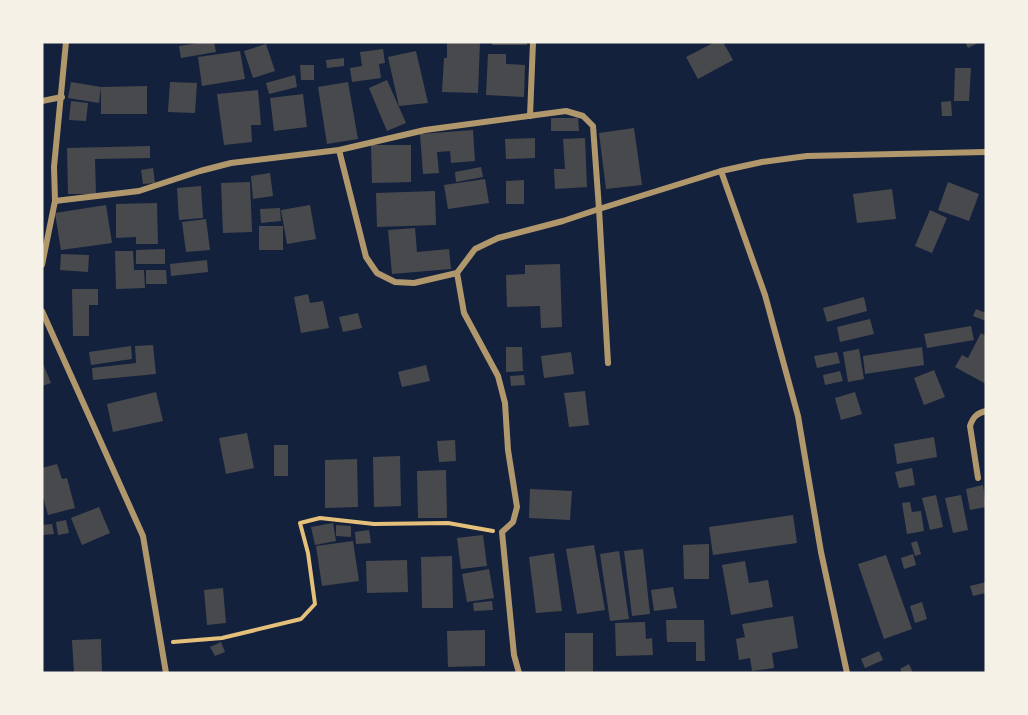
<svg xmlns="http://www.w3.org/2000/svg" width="1028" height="715" viewBox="0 0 1028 715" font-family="'Source Sans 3',sans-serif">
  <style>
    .building { fill: #48494c }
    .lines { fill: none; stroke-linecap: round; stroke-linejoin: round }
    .path { stroke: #e5c07b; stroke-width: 4 }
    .minor { stroke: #b1986c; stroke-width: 6 }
  </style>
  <rect width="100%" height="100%" fill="#14213d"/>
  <g class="building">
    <polygon points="205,42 214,42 216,52 181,58 179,46"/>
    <polygon points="447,42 480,42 478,93 442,92 444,58 447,58"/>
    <rect x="492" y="42" width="35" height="3"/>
    <polygon points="715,42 723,42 733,60 698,79 686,57"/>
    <polygon points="965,42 980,42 968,48"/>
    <polygon points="266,44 275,71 253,78 244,51"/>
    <polygon points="383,49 385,63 379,64 381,78 352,82 350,68 362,66 360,52"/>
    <polygon points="240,51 245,79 202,86 198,57"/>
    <polygon points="416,51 428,103 399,106 388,57"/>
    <polygon points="488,54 506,54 506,64 525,65 524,97 486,95"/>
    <polygon points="344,58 344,66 327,68 326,60"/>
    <polygon points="300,65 314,65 314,80 301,80"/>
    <polygon points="955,68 971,68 969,101 954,101"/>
    <polygon points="295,75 297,87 269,94 266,83"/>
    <polygon points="387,80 406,123 387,131 369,88"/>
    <polygon points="71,82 101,87 99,103 68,98"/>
    <polygon points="170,82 197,83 195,113 168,112"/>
    <polygon points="348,82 358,139 327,144 318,87"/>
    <polygon points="147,86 147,114 101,114 101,87"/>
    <polygon points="258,90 261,125 251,125 252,142 224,145 217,94"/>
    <polygon points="303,94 307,127 274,131 270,98"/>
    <polygon points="71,101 88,103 86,121 69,120"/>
    <polygon points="951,101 952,116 942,116 941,102"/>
    <polygon points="551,118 578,118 579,131 551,131"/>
    <polygon points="634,128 642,185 606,189 599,133"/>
    <polygon points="473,130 475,161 451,163 450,151 437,152 439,173 423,174 420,134"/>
    <polygon points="535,138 535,158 506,159 505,139"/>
    <polygon points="585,138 587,187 555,189 554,169 565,169 563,139"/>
    <polygon points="371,145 411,145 411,182 372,183"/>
    <polygon points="150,146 150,158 95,159 96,194 68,194 67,148"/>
    <polygon points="481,167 483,177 456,182 455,172"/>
    <polygon points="153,168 155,183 143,184 141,170"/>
    <polygon points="270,173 273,196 253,199 251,176"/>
    <polygon points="485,179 489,203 448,209 444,185"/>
    <polygon points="524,180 524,204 506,204 506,181"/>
    <polygon points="250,182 252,232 223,233 221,183"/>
    <polygon points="948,182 979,194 969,221 938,210"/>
    <polygon points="201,186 203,218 179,220 177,188"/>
    <polygon points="892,189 896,219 857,223 853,194"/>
    <polygon points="435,191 436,225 377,227 376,193"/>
    <polygon points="157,203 158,244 136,244 136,237 116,238 116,204"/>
    <polygon points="106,205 112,243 61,250 55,213"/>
    <polygon points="310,205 316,239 287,244 281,210"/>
    <polygon points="280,208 281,221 261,223 260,209"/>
    <polygon points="930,210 947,218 932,253 915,246"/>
    <polygon points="206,219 210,250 186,252 182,222"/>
    <rect x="259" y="226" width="24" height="24"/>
    <polygon points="415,228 417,252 449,249 451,269 392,274 388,230"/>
    <polygon points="165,249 165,264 136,264 136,250"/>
    <polygon points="115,251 133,251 134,270 144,270 145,288 116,289"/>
    <polygon points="61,254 89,255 88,272 60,270"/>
    <polygon points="207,260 208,272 171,276 170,264"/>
    <polygon points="560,264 562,327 541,328 540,306 507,307 506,275 525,274 525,265"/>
    <polygon points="146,270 166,270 167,284 146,284"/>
    <polygon points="72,289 98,289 98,305 89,305 89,336 73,336"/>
    <polygon points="308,294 310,303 323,301 329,328 301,333 294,297"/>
    <polygon points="864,297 867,311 827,322 823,308"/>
    <polygon points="976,309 986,313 986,321 973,316"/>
    <polygon points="358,313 362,328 343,332 339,317"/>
    <polygon points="870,319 874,334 840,342 837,327"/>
    <polygon points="971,326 974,340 927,348 924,334"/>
    <polygon points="981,333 986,336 986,384 955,367 962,355 968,358"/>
    <polygon points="153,345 156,374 93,380 92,368 136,363 135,346"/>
    <polygon points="131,346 132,359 91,365 89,352"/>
    <polygon points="506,347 522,347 523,371 506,372"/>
    <polygon points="922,347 924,365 865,374 863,356"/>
    <polygon points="859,349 864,379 848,382 843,352"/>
    <polygon points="571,352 574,374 544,378 541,356"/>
    <polygon points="837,352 840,363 817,368 814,356"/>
    <polygon points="42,361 51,383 42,386"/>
    <polygon points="426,365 430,381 402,387 398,372"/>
    <polygon points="934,370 945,397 924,405 914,378"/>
    <polygon points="840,371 843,381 825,385 823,375"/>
    <polygon points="524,375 525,385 511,386 510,376"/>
    <polygon points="585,391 589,425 569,427 564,393"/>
    <polygon points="156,392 163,421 113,432 107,404"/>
    <polygon points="855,392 862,414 841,420 835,398"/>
    <polygon points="247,433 254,468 226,474 219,438"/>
    <polygon points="934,437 937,457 897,464 894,444"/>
    <polygon points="455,440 456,461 439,462 437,441"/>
    <rect x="274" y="445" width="14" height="31"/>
    <polygon points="400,456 401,506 374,507 373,457"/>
    <polygon points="357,459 358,507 325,508 325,460"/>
    <polygon points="57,464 62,479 67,478 75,508 48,515 42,493 42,468"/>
    <polygon points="912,468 915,485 899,488 895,472"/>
    <polygon points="446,470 447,518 418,518 417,471"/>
    <polygon points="983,485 986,507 970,510 966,489"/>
    <polygon points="530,489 572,491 570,520 529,518"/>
    <polygon points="936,495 943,527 930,530 922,498"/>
    <polygon points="961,495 968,530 953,533 945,498"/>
    <polygon points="910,502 912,512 921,511 924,531 907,534 902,503"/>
    <polygon points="99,507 110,533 82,545 71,518"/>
    <polygon points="793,515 797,543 713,555 709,527"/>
    <polygon points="66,520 69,533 58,535 56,522"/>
    <polygon points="333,523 336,541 315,545 311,527"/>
    <polygon points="52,524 54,534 42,535 42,525"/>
    <polygon points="336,525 351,526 351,537 336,536"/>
    <polygon points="369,530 371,543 356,544 355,532"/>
    <polygon points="483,535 487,566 461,569 457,538"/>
    <polygon points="353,541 359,581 322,586 316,546"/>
    <polygon points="917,541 921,554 915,556 911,543"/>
    <polygon points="709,544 709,579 684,579 683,545"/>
    <polygon points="594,545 605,610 577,614 566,549"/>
    <polygon points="643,549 650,614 632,616 624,551"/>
    <polygon points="619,551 629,619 610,621 600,554"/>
    <polygon points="554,553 562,611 536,613 529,557"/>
    <polygon points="913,554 916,565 904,569 901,558"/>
    <polygon points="886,555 912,629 884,639 858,564"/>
    <polygon points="452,556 453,608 422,608 421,557"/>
    <polygon points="407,560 408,592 367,593 366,561"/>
    <polygon points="745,561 749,583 768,580 773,607 731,615 722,565"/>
    <polygon points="489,569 494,598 467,602 462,574"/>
    <polygon points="986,582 986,593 973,596 970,586"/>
    <polygon points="673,587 677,608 654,611 651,590"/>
    <polygon points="223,588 226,623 207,625 204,590"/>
    <polygon points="492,601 493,610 474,611 473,603"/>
    <polygon points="922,602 927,619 915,623 910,606"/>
    <polygon points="793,616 798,648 772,653 774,668 752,671 750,658 739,660 736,639 745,637 742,624"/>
    <polygon points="666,620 704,620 705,661 696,661 696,642 667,642"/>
    <polygon points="645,622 646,639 652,638 653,655 616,656 615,623"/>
    <polygon points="485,630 485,666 448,667 447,631"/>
    <rect x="565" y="633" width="28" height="40"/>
    <polygon points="101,639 102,673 74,673 72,640"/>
    <polygon points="221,642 225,652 215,656 210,647"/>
    <polygon points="879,651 883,660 865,668 861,659"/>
    <polygon points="909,664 913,673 902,673 900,669"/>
  </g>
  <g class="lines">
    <polyline class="path" points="173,642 222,638 301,619 315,604 308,553 300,523 320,518 374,524 448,523 493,531"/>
    <g class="minor">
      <polyline points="42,101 62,97"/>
      <polyline points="530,116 533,42"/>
      <polyline points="339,150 366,257 377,273 395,282 414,283 457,273"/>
      <polyline points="721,171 765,295 798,416 821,552 847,673"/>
      <polyline points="55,201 139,191 200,171 231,163 339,150 425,130 566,111 583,116 593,126 599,209 563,221 498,238 475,249 457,273 464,313 498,376 505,403 508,450 517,507 513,522 502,532 514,655 519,673"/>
      <polyline points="42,265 55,201 54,167 66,42"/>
      <polyline points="42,311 143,536 166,673"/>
      <polyline points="608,363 599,209 721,171 762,162 807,156 986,152"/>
      <path d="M978 478 970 426C973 417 977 413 986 411"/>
    </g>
  </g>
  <rect width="1028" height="715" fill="none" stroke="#f6f1e7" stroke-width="87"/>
</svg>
